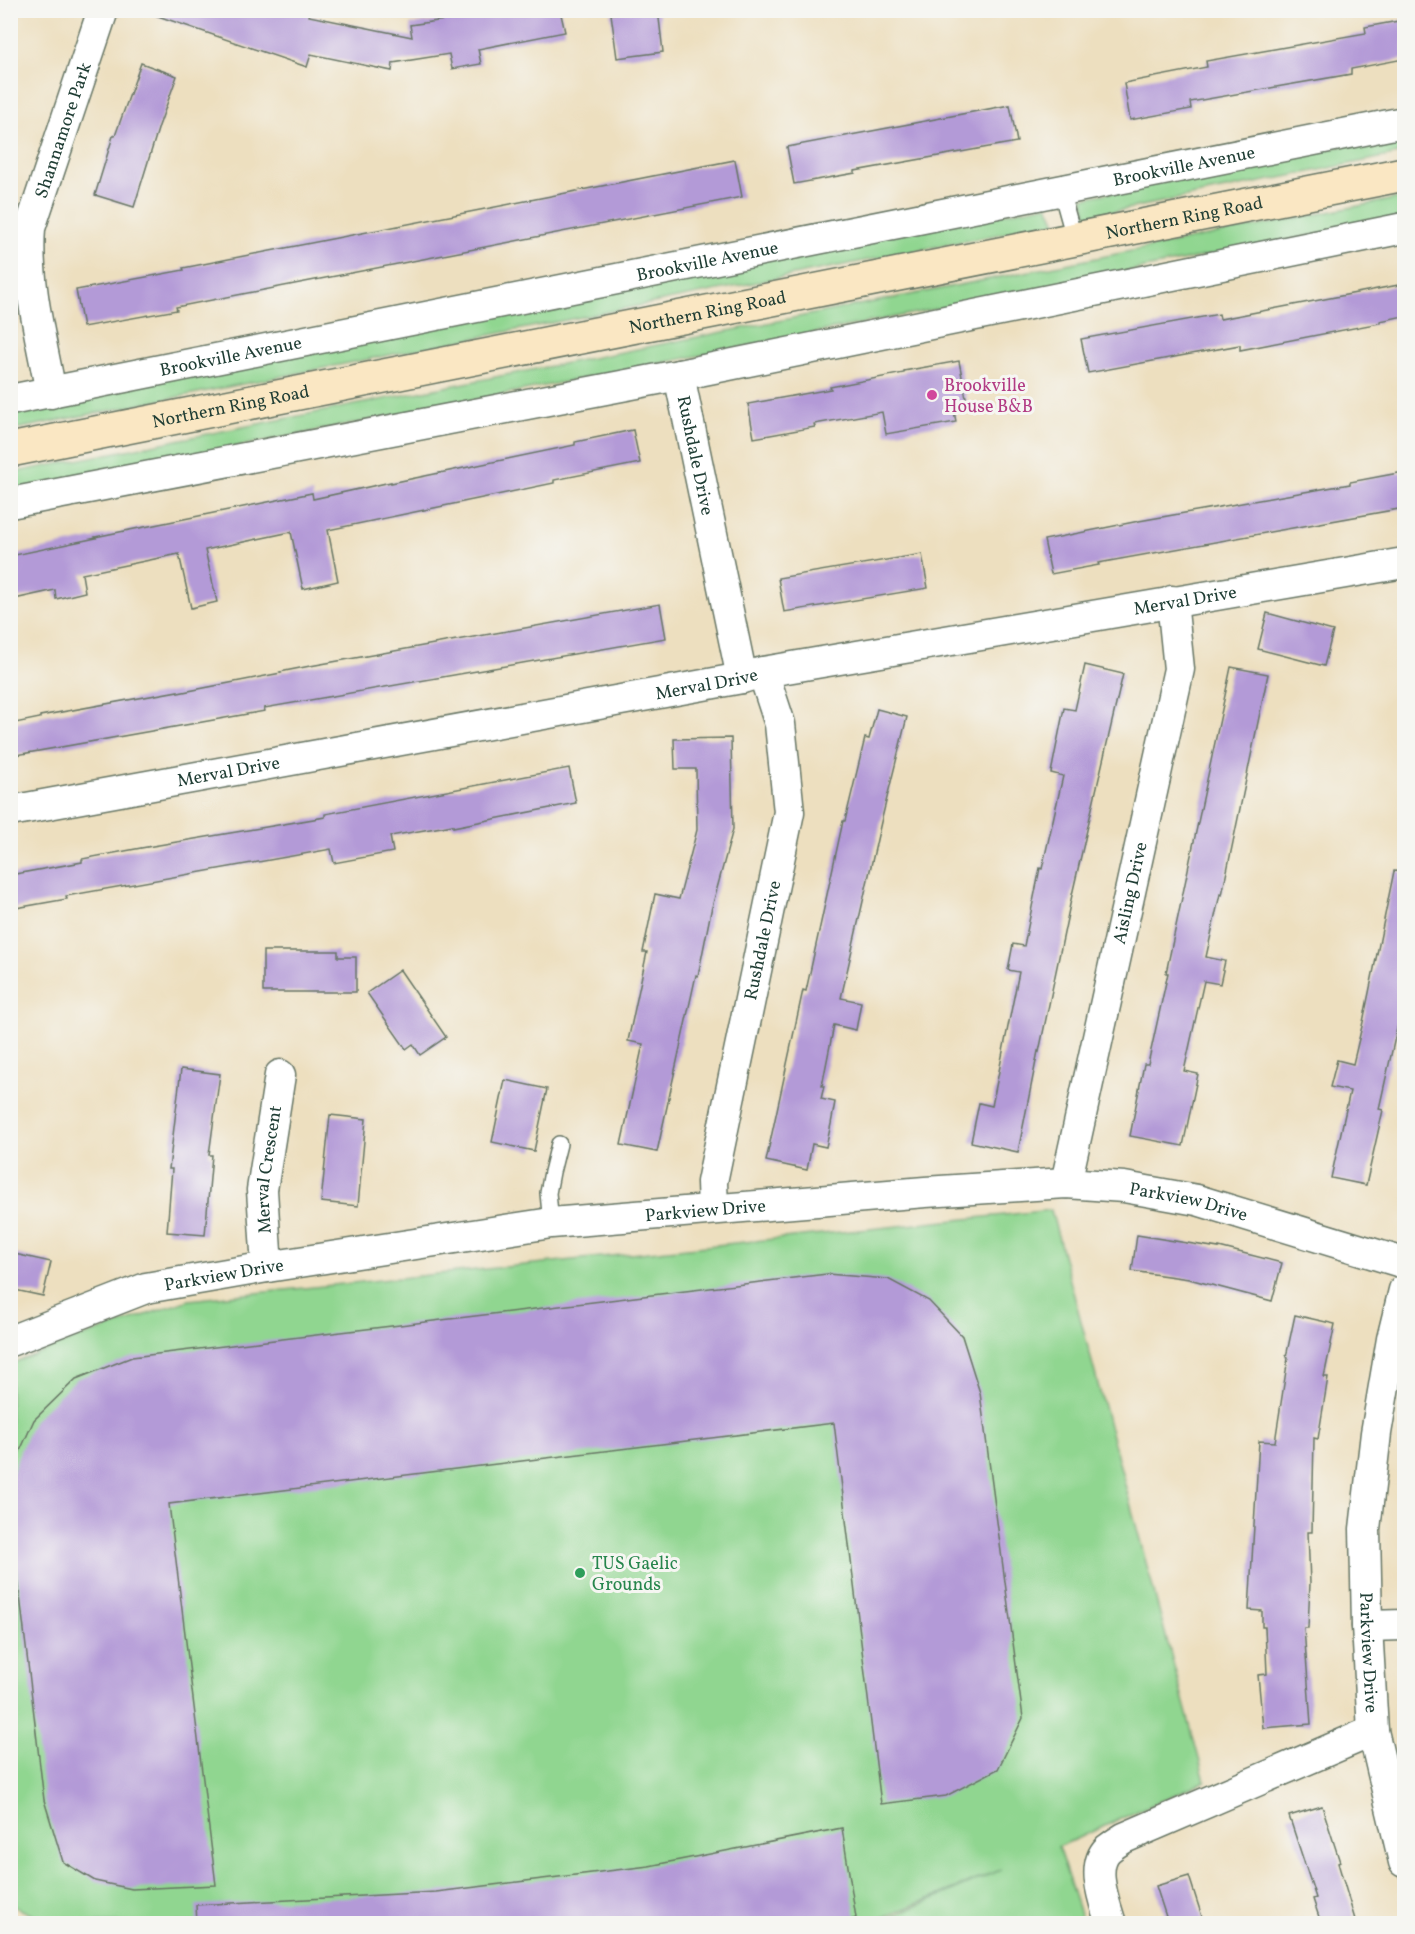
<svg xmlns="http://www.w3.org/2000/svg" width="1415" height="1934" viewBox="0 0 1415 1934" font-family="Vollkorn,serif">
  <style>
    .green { fill: #90d690; stroke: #588a62; stroke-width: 1.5 }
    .building { fill: #b39ad7 }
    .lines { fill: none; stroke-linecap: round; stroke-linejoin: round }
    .lane-casing { stroke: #677665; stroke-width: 18 }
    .street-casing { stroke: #677665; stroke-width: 33 }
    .secondary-casing { stroke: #677665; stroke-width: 36 }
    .lane { stroke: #fff; stroke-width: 15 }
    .street { stroke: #fff; stroke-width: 30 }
    .secondary { stroke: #fae7c3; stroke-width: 33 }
    .hotel-dot { fill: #d1479c; stroke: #f6f6f2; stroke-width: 2 }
    .leisure-dot { fill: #2e9e5b; stroke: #f6f6f2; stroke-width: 2 }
    .labels { text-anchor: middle; stroke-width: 6; stroke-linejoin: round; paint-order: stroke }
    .street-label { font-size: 18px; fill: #1f3d34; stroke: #f6f6f2 }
    .hotel-label { font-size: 18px; fill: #b23c85; stroke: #f6f6f2; text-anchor: start }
    .leisure-label { font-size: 18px; fill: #27864d; stroke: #f6f6f2; text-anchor: start }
  </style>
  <rect width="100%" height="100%" fill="#f6f6f2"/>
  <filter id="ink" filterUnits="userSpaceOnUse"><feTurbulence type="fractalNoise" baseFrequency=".0167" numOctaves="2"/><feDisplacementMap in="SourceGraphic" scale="12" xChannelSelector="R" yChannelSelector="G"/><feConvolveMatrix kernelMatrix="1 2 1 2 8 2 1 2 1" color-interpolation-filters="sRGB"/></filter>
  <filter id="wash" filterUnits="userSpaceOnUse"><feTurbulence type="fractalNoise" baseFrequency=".008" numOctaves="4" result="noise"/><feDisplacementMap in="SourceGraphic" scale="24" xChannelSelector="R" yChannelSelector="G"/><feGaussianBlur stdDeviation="1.35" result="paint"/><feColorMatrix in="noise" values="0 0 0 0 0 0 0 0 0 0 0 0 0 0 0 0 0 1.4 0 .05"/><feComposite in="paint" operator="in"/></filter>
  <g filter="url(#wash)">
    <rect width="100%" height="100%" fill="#eddfbf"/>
    <g class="green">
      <polygon points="1404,134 1404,153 1087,217 1083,198"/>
      <polygon points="1404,197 1404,217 11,491 11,473"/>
      <polygon points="1048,205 1056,223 11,430 10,402"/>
      <polygon points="1051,1210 1205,1781 1058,1847 1083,1923 877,1923 1001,1870 869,1923 50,1923 11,1905 10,1364 70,1341 189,1300"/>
    </g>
    <g id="blocks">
      <g class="building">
        <polygon points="153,10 310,10 309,16 412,37 410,25 494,13 493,10 560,10 565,32 478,49 481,64 452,69 449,54 393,63 392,71 311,54 307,67 152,14"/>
        <polygon points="640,10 658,10 663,52 617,58 611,14"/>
        <polygon points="1404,20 1404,59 1351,69 1351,74 1190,102 1191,109 1130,120 1124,83 1207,67 1206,61 1366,33 1365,27"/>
        <polygon points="141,63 177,76 159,126 134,207 95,195 113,136 115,136"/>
        <polygon points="1010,105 1017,142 855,171 855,173 794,184 787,147"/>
        <polygon points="735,160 742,197 176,307 177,310 83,327 76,290 184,270 183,268"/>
        <polygon points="1404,284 1404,316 1380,321 1380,323 1240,350 1240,345 1088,373 1081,339 1219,314 1220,319"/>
        <polygon points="959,361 967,403 953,405 956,422 886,434 882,412 814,424 815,427 754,438 748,404 831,389 830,387 904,373 904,371"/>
        <polygon points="633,430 640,463 554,480 554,483 328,530 338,581 303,589 291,532 205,550 217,602 191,608 179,554 82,574 85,592 56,599 55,590 10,600 10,556 96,538 95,537 312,493 313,499 391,482 391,483 575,445 575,442"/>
        <polygon points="1404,472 1404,508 1098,563 1099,565 1051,574 1044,540 1139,521 1350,484 1350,482"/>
        <polygon points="922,554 928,588 784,612 778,578"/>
        <polygon points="660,604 666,638 264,708 265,711 10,756 10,724 40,718 40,716 178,691 178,693 281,673 280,672 310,666"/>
        <polygon points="1267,613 1333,631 1324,666 1258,649"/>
        <polygon points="1085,665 1123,674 1072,895 1039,1052 1038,1051 1018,1152 971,1142 979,1103 992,1106 1019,972 1008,970 1013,944 1024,946 1040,868 1042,869 1063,776 1051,773 1064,708 1075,710"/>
        <polygon points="1231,667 1268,674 1222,895 1220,894 1206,957 1225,961 1220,984 1204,981 1184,1071 1198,1074 1183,1146 1130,1136 1144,1064 1148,1064 1168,973 1166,973"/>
        <polygon points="877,709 907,717 881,822 841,998 861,1002 856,1030 834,1025 822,1086 824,1086 821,1099 835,1102 831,1124 826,1147 812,1144 807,1170 766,1161 803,990 806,991 843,821 845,821 865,738 869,739"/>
        <polygon points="731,738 733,829 711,911 698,976 696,975 657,1152 621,1145 643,1044 628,1041 647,952 643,952 655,894 679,899 697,830 696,769 675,769 674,739"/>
        <polygon points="569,768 576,803 453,827 453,825 390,836 393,852 334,863 331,849 66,896 67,899 10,909 10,875 82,862 82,859 141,848 325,817 325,814"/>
        <polygon points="1394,871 1404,872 1404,997 1379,1109 1383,1110 1366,1185 1331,1178 1350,1091 1330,1087 1337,1060 1353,1064 1363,1022"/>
        <polygon points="263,951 338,951 338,957 356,957 356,992 263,992"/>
        <polygon points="400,970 446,1037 420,1055 413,1044 406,1049 367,993"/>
        <polygon points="181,1069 220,1074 209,1155 212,1155 205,1235 167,1232 172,1169 169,1169"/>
        <polygon points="505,1080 547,1089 534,1151 492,1142"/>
        <polygon points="330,1115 366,1119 358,1206 321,1202"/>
        <polygon points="1137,1235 1219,1248 1219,1247 1282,1263 1272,1301 1189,1279 1132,1271"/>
        <polygon points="10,1253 51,1262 43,1296 10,1289"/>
        <polygon points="827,1274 888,1279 929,1301 962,1336 980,1393 1023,1718 998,1769 946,1796 881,1804 834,1423 169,1504 216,1885 132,1889 95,1881 63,1862 44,1800 10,1511 10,1480 20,1451 34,1420 76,1379 132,1357"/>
        <polygon points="1295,1315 1335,1324 1324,1377 1328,1377 1318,1439 1314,1438 1312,1532 1308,1532 1310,1583 1308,1628 1304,1628 1311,1724 1263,1728 1258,1675 1267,1674 1265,1627 1262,1627 1262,1611 1249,1610 1259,1441 1275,1442 1288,1358 1286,1357"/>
        <polygon points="1322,1806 1340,1862 1338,1863 1356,1923 1321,1923 1313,1899 1316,1898 1289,1816"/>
        <polygon points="842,1828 856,1918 843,1923 197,1923 196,1905 436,1892 649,1866"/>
        <polygon points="1189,1876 1204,1923 1168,1923 1156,1886"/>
      </g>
    </g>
  </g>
  <g filter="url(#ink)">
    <use href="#blocks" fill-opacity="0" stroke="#677665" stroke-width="1.5"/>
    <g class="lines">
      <defs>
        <g id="lane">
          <polyline points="1061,191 1075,241"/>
          <polyline points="551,1223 548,1193 552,1172 559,1144"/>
        </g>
        <g id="street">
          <path id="s1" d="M679 375 742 678"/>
          <path id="s2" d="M51 393C41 338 26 284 30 228L103 10"/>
          <path id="s3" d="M10 400 1404 122"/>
          <polyline points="10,503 679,375 1404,228"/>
          <path id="s4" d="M10 811 742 678 763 672 1404 563"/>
          <path id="s5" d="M1066 1183 1179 669 1172 601"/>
          <path id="s6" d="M713 1209 712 1182 789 812 780 724 763 672"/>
          <path id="s7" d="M267 1267 262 1190 280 1075"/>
          <path id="s8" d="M1404 1290 1392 1339 1376 1433 1365 1529 1367 1626 1373 1731 1404 1862"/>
          <path id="s9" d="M10 1341 146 1288 267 1267 551 1223 925 1192 1066 1183 1124 1187 1197 1200 1404 1263"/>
          <polyline points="1367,1626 1404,1625"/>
          <path d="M1111 1924C1105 1903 1090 1867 1108 1849 1113 1845 1119 1841 1124 1838L1373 1731"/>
        </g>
        <g id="secondary">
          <path id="s10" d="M10 450 1404 174"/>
        </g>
      </defs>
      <use href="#lane" class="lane-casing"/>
      <use href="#street" class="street-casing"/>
      <use href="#secondary" class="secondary-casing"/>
      <use href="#lane" class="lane"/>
      <use href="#street" class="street"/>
      <use href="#secondary" class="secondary"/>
    </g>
  </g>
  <circle class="hotel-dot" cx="932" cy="395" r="6"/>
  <circle class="leisure-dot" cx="580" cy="1573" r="6"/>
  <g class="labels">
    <g class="street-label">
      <text dy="6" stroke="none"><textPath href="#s2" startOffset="270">Shannamore Park</textPath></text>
      <text dy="6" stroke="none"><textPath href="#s3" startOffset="1197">Brookville Avenue</textPath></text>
      <text dy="6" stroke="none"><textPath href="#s10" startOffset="1197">Northern Ring Road</textPath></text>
      <text dy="6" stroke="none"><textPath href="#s3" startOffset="711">Brookville Avenue</textPath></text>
      <text dy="6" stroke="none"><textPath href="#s10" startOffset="711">Northern Ring Road</textPath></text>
      <text dy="6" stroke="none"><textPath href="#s3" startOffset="225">Brookville Avenue</textPath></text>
      <text dy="6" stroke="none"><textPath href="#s10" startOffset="225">Northern Ring Road</textPath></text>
      <text dy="6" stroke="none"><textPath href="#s1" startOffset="82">Rushdale Drive</textPath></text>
      <text dy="6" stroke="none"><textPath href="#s4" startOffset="1194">Merval Drive</textPath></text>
      <text dy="6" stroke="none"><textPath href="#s4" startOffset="708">Merval Drive</textPath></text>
      <text dy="6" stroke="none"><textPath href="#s4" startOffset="222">Merval Drive</textPath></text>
      <text dy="6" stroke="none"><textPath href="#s5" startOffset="297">Aisling Drive</textPath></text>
      <text dy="6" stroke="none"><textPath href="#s6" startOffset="274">Rushdale Drive</textPath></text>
      <text dy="6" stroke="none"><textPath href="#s7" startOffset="98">Merval Crescent</textPath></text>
      <text dy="6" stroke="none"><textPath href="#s9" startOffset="1197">Parkview Drive</textPath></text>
      <text dy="6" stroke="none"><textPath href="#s9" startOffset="711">Parkview Drive</textPath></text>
      <text dy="6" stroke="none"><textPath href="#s9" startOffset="225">Parkview Drive</textPath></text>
      <text dy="6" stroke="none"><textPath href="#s8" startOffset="366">Parkview Drive</textPath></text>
    </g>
    <g class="hotel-label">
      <text x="944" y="391">Brookville<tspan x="944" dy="21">House B&amp;B</tspan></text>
    </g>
    <g class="leisure-label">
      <text x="592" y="1569">TUS Gaelic<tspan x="592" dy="21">Grounds</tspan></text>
    </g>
  </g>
  <rect width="1415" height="1934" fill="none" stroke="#f6f6f2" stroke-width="36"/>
</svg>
